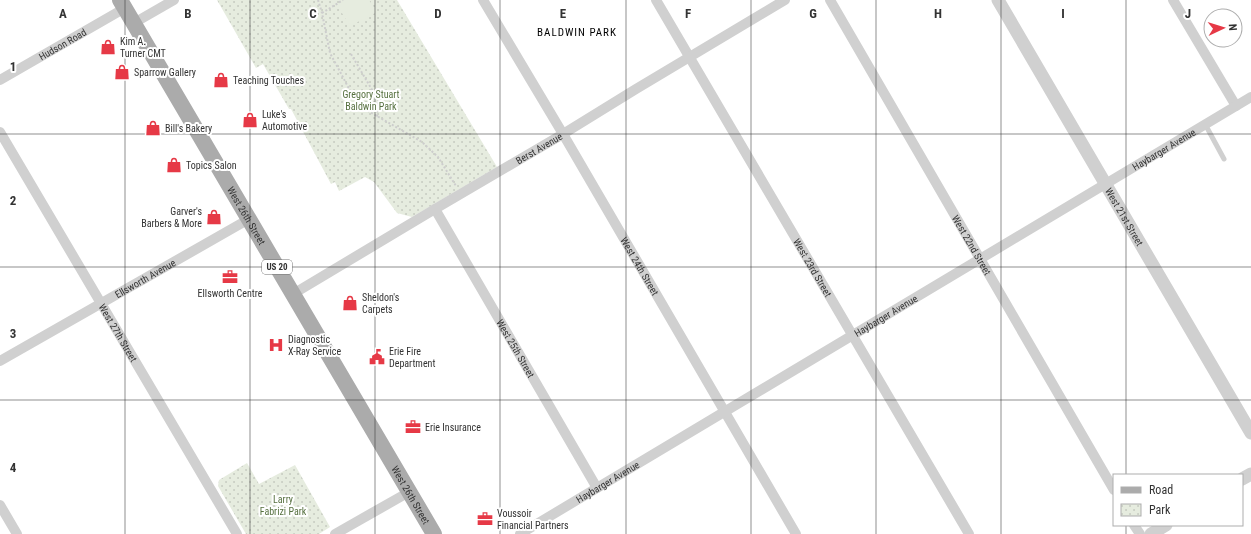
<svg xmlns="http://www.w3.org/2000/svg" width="1251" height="534" viewBox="0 0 1251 534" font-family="'Roboto Condensed',sans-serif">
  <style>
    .park { fill: url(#park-dots) }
    .pitch { fill: #e6ecdf }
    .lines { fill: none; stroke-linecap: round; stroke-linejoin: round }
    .path { stroke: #cdcdcd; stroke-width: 2; stroke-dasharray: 2 2; stroke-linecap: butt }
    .service { stroke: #d0d0d0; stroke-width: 5 }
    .minor { stroke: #d0d0d0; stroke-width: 10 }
    .tertiary { stroke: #d0d0d0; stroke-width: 13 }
    .primary { stroke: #ababab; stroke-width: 16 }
    .grid { fill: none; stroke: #333; stroke-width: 1; stroke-opacity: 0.55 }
    .labels { text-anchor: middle; stroke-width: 4; stroke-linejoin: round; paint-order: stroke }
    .shield { fill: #fff; stroke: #707070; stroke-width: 1 }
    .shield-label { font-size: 9px; font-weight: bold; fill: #333 }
    .poi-label { font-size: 10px; fill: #333; stroke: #fff; text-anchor: start }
    .street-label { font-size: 10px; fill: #333; stroke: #fff }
    .park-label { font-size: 10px; fill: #56703f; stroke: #fff }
    .neighbourhood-label { font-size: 11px; letter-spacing: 1px; fill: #000; stroke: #fff }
    .grid-label { font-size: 13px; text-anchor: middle; font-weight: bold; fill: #333; stroke: #fff; stroke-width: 4; stroke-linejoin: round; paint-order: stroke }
  </style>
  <defs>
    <pattern id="park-dots" width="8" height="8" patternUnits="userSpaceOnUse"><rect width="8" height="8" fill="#e6ecdf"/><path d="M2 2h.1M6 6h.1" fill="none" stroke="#c6cbc0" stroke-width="1.8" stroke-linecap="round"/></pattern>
  </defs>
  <rect width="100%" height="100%" fill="#fff"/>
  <g class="park">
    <polygon points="217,0 397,0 497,167 412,217 397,213 374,182 365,177 339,191 335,182 331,184 291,109 289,109 263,64 256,68"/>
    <polygon points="247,463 259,484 295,465 330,527 319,534 246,534 218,486 219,480"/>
  </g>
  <polygon class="pitch" points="346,0 369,0 377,12 350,26 337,5"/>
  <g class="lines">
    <g class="path">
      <polyline points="318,0 322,13 330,53 354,98 368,111 422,142 438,157 456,186"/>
      <polyline points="322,13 343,0"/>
      <polyline points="351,54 378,100 377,117"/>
    </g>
    <polyline class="service" points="1205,124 1224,159"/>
    <g class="minor">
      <path id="s1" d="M483 0 563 134 796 534"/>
      <path id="s2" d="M656 0 969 534"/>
      <path id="s3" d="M830 0 1114 490"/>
      <polyline points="1173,0 1236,106"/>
      <polyline points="134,23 174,0"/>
      <path id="s4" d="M0 80 125 8"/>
      <path id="s5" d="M0 132 237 534"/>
      <path id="s6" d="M435 209 597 488"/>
      <path id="s7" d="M293 294 435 209 563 134 636 89 785 0"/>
      <path id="s8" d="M0 361 249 219"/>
      <polyline points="0,505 17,534"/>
      <polyline points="1134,525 1140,534"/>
      <polyline points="335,534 409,492"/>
      <path id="s9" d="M520 534 1251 97"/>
    </g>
    <g class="tertiary">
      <path id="s10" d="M998 0 1251 433"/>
      <polyline points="1242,479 1251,474"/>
      <polyline points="1151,534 1166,525"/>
    </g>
    <path class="primary" id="s11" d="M120 0 434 534"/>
  </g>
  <path class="grid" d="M125 0V534M250 0V534M375 0V534M500 0V534M626 0V534M751 0V534M876 0V534M1001 0V534M1126 0V475M0 134H1251M0 267H1251M0 400H1251M1126 525V534"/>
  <defs>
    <symbol id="shop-bare" viewBox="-9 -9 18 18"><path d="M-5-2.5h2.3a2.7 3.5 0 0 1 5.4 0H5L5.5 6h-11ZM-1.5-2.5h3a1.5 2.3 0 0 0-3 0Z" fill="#e63946" stroke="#fff" stroke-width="2.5" paint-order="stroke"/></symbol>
    <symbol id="office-bare" viewBox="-9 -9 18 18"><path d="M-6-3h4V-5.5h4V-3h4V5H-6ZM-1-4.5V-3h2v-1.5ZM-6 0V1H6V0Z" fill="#e63946" stroke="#fff" stroke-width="2.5" paint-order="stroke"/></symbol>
    <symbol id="hospital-bare" viewBox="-9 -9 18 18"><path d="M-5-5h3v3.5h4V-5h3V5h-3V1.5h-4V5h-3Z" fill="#e63946" stroke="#fff" stroke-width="2.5" paint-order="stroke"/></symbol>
    <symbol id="civic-bare" viewBox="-9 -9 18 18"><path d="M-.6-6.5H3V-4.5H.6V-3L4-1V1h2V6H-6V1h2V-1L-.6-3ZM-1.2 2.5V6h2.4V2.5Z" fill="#e63946" stroke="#fff" stroke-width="2.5" paint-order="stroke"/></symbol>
  </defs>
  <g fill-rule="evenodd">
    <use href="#shop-bare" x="97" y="36" width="22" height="22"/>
    <use href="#shop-bare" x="111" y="61" width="22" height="22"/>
    <use href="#shop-bare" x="210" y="69" width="22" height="22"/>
    <use href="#shop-bare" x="239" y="109" width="22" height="22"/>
    <use href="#shop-bare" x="142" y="117" width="22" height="22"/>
    <use href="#shop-bare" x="163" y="154" width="22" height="22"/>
    <use href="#shop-bare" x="203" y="206" width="22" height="22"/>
    <use href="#office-bare" x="219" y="266" width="22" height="22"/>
    <use href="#shop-bare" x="339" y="292" width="22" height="22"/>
    <use href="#hospital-bare" x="265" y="334" width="22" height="22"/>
    <use href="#civic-bare" x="366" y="346" width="22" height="22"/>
    <use href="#office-bare" x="402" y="416" width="22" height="22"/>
    <use href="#office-bare" x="474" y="508" width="22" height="22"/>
  </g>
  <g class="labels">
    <rect class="shield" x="262" y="260" width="30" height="14" rx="3"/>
    <g class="shield-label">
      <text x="277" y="270">US 20</text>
    </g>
    <g class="poi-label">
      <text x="120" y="45">Kim A.<tspan x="120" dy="12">Turner CMT</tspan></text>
      <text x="134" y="76">Sparrow Gallery</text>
      <text x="233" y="84">Teaching Touches</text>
      <text x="262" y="118">Luke's<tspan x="262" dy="12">Automotive</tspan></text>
      <text x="165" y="132">Bill's Bakery</text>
      <text x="186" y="169">Topics Salon</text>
      <text x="202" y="215" text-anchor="end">Garver's<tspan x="202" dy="12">Barbers &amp; More</tspan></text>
      <text x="230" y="297" text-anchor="middle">Ellsworth Centre</text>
      <text x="362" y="301">Sheldon's<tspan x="362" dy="12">Carpets</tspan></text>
      <text x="288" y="343">Diagnostic<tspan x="288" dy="12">X-Ray Service</tspan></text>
      <text x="389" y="355">Erie Fire<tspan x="389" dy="12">Department</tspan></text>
      <text x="425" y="431">Erie Insurance</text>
      <text x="497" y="517">Voussoir<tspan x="497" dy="12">Financial Partners</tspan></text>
    </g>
    <g class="street-label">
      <text dy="4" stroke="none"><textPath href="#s4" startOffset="72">Hudson Road</textPath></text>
      <text dy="4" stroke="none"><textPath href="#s7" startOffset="286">Berst Avenue</textPath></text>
      <text dy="4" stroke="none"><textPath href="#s9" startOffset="750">Haybarger Avenue</textPath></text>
      <text dy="4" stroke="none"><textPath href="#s11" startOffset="250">West 26th Street</textPath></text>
      <text dy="4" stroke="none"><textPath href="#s10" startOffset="251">West 21st Street</textPath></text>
      <text dy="4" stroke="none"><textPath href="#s3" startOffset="283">West 22nd Street</textPath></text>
      <text dy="4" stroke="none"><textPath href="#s1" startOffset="309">West 24th Street</textPath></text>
      <text dy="4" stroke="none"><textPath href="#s2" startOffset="310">West 23rd Street</textPath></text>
      <text dy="4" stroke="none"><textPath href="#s8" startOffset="167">Ellsworth Avenue</textPath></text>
      <text dy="4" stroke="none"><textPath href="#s9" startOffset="426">Haybarger Avenue</textPath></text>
      <text dy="4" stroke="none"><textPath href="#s5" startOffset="233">West 27th Street</textPath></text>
      <text dy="4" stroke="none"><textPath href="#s6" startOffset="161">West 25th Street</textPath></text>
      <text dy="4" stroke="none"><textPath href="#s9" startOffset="102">Haybarger Avenue</textPath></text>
      <text dy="4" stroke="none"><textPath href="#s11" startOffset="574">West 26th Street</textPath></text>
    </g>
    <g class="park-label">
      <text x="371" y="98">Gregory Stuart<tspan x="371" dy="12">Baldwin Park</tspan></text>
      <text x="283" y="503">Larry<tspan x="283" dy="12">Fabrizi Park</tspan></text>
    </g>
    <g class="neighbourhood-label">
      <text x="577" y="36">BALDWIN PARK</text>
    </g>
  </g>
  <g class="grid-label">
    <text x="63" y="18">A</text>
    <text x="188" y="18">B</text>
    <text x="313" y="18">C</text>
    <text x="438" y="18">D</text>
    <text x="563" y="18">E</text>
    <text x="688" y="18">F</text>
    <text x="813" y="18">G</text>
    <text x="938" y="18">H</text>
    <text x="1063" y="18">I</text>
    <text x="1188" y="18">J</text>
    <text x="13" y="71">1</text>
    <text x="13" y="205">2</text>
    <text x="13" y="338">3</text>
    <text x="13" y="472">4</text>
  </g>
  <rect x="1113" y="474" width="130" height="52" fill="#ffffff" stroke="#adadad"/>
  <rect x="1121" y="487" width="20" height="6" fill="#ababab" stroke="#adadad"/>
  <text x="1149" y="494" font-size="12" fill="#333333">Road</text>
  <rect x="1121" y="504" width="20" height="12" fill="url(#park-dots)" stroke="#adadad"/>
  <text x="1149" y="514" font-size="12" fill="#333333">Park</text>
  <g transform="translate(1223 28) rotate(86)"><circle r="19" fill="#ffffff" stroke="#adadad"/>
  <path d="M0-3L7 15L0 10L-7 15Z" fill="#e63946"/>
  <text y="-6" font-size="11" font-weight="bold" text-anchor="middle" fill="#333333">N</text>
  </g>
</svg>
